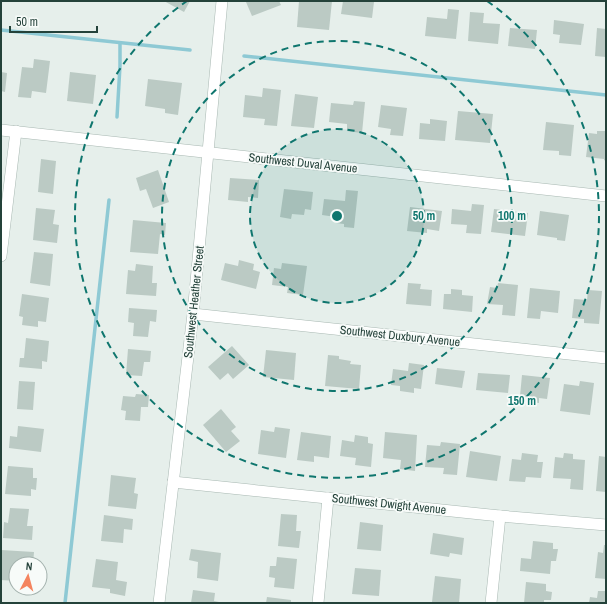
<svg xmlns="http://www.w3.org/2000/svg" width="607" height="604" viewBox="0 0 607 604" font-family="'Archivo Narrow',sans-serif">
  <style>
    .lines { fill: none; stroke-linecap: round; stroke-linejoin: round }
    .stream { stroke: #8ec9d4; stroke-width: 3.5 }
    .building { fill: #bbcac4 }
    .minor-casing { stroke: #a8b8b2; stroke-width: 12 }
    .minor { stroke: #fff; stroke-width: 11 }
    .ring { fill: none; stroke: #0f766e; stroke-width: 2; stroke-dasharray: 7 5 }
    .labels { text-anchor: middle; stroke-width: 3.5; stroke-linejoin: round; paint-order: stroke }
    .street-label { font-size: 12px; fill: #24423a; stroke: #f7fbf9 }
    .centre { fill: #0f766e; stroke: #f7fbf9; stroke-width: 2 }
    .ring-label { font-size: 12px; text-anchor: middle; font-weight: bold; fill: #0f766e; stroke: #f7fbf9; stroke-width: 3.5; stroke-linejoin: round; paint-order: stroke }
  </style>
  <rect width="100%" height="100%" fill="#e6efeb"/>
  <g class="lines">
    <g class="stream">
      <polyline points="1,30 190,50"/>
      <polyline points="244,56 606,95"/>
      <polyline points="117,117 120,66 120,43"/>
      <polyline points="65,603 109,200"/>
    </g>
  </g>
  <g class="building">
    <polygon points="164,1 190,1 184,12"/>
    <polygon points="247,1 279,1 281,5 252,16 246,2"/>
    <polygon points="299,1 332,1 329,30 297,27"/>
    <polygon points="343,1 374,2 372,18 341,14"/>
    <polygon points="448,9 459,10 456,39 425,36 427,17 447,19"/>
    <polygon points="470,12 484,13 483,23 500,24 498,44 468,41"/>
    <polygon points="554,20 584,24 581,45 559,43 560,35 553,34"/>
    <polygon points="510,28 537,30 535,49 508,46"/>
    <polygon points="597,28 606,29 606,57 595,56"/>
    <polygon points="34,59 50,61 46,93 32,91 31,98 18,97 22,67 33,68"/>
    <polygon points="1,72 7,73 5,92 1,91"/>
    <polygon points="70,72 96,75 93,104 67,101"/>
    <polygon points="148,79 182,83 178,115 165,113 165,109 145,106"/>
    <polygon points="263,88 281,90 277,126 264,125 265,119 243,117 245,95 262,97"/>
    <polygon points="295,94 318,97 314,128 291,126"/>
    <polygon points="354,101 365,102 362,133 347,131 347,124 329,122 331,103 353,105"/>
    <polygon points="381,105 407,108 403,136 390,135 391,129 378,127"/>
    <polygon points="458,111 493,114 490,143 455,140"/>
    <polygon points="430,119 447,121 445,141 419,139 420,123 430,124"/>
    <polygon points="546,122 574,125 571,156 559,155 559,151 543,150"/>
    <polygon points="597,131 606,131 606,161 604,160 604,159 586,157 589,133 597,134"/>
    <polygon points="41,159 56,161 53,194 38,192"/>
    <polygon points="158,170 169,202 153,208 146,189 140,191 136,178"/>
    <polygon points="230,178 259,180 258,198 248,197 248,202 228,200"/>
    <polygon points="284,189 313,192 311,210 305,209 304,215 292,214 291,219 280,217"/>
    <polygon points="346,190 358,191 354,228 344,227 344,224 336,223 336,217 322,215 324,199 345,201"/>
    <polygon points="472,204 484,205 481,234 466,233 467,225 451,224 452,209 471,211"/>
    <polygon points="410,207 442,211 439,231 427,229 427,233 407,231"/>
    <polygon points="36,208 55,210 53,224 59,225 57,243 33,240"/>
    <polygon points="494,209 528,213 525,236 491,232"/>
    <polygon points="540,211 569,215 565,241 557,240 557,238 537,235"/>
    <polygon points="133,220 166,223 165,235 160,234 158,254 130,252"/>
    <polygon points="34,252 53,254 50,286 30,283"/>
    <polygon points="239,260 254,264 253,270 260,272 256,289 221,280 225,263 238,266"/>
    <polygon points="282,263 307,266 303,295 287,293 288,287 272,285 274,268 281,269"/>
    <polygon points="136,264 153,266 152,283 157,283 156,296 126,294 128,270 135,271"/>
    <polygon points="408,283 421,284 420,289 432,290 431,306 406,304"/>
    <polygon points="498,283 518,285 515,316 502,315 503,305 487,304 490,287 497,288"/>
    <polygon points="530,288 560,291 558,313 541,311 540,319 527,318"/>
    <polygon points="451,289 462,290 462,295 473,296 472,312 443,309 444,294 451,294"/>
    <polygon points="588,290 602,291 599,324 584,323 584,319 572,318 574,299 587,300"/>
    <polygon points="22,294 49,298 46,322 38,321 38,327 22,325 23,317 19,316"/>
    <polygon points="129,308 157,310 156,322 150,321 148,337 133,336 134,323 128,322"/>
    <polygon points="26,338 49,341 47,362 42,361 42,369 19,367 20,358 24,358"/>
    <polygon points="232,346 249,365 233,379 228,373 220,380 208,367"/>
    <polygon points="128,349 151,351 150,362 144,362 142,376 126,375"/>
    <polygon points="266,350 296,353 294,380 263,377"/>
    <polygon points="328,355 339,356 339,359 351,361 350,364 361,365 359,389 325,386"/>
    <polygon points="409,363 424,365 421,389 414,388 414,393 400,391 400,386 391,385 393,369 408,371"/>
    <polygon points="437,368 465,371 462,388 435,384"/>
    <polygon points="478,373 510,375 508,393 476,390"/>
    <polygon points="522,375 550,378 547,399 539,398 539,403 528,402 528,397 520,396"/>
    <polygon points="19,381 35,382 33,410 17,409"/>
    <polygon points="580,381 594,383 590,415 560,411 564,384 579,386"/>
    <polygon points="136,394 149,395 148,407 141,407 140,421 125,420 126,411 121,410 123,396 135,397"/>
    <polygon points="221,409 236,427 231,431 240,441 226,452 203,425"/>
    <polygon points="18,426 44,429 41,452 9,448 10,436 17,437"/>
    <polygon points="275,427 290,429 286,458 258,454 261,430 274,432"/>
    <polygon points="301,432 331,436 329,458 314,456 314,462 297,460"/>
    <polygon points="385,432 417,435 415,471 400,469 401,460 383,458"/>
    <polygon points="355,435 368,437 368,443 373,444 371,467 355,465 356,458 340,456 342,440 354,442"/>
    <polygon points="441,442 460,444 457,475 443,474 444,468 425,467 427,445 440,446"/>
    <polygon points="470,451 501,456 497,481 466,477"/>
    <polygon points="522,453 538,455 537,462 543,462 541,478 526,477 525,482 509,481 512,459 521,460"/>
    <polygon points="564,453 573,454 573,459 585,460 583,490 570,489 571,479 553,478 555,457 563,458"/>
    <polygon points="599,456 606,457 606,492 596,491"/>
    <polygon points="8,466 33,468 33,478 37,478 36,490 31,489 31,496 5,494"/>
    <polygon points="111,475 136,478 134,493 138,494 136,509 108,506"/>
    <polygon points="10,508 29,509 27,526 33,526 32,540 3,538 4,522 8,523"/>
    <polygon points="281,514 297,515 296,531 301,531 299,548 278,546"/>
    <polygon points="104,515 133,519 132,530 124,529 123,543 101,541"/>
    <polygon points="360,522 383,525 381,551 357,549"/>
    <polygon points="433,533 464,538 462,555 450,553 449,557 430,554"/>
    <polygon points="533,541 553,543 553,549 558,549 556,561 551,561 550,574 520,571 521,558 531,559"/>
    <polygon points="604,545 606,545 606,579 595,578 598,552 603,553"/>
    <polygon points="191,549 221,553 218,581 197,578 198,562 189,560"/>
    <polygon points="1,550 34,552 33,564 16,564 16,581 1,580"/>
    <polygon points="277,557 297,559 294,589 274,587 275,578 269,577 270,566 276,566"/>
    <polygon points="96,559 118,562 116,580 127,582 125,596 110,593 110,589 92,587"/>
    <polygon points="355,568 381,570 379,596 352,594"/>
    <polygon points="435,576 461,579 459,603 432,602"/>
    <polygon points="526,582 546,584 546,591 552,592 551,600 544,600 544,603 524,603"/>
    <polygon points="193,590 215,593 214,601 219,602 219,603 191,603"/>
    <polygon points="598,591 606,591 606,603 589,603 590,597 597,598"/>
    <polygon points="267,597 291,600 291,603 266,603"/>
  </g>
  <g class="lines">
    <defs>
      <g id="minor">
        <polyline points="1,130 606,196"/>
        <polyline points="1,256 16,131"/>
        <polyline points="193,314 606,358"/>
        <polyline points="173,482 500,516 606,525"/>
        <polyline points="159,603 193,314 222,1"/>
        <polyline points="318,603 328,498"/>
        <polyline points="491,603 500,516"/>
      </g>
    </defs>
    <use href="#minor" class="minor-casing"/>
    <use href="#minor" class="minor"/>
  </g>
  <circle cx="337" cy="216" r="87" fill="#0f766e" fill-opacity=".12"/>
  <g class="ring">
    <circle cx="337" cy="216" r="87"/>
    <circle cx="337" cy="216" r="175"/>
    <path d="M487 1A262 262 0 1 1 187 1"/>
  </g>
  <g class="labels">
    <g class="street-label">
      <text transform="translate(303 163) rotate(6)" y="4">Southwest Duval Avenue</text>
      <text transform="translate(194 302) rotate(-84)" y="4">Southwest Heather Street</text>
      <text transform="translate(400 336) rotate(6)" y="4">Southwest Duxbury Avenue</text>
      <text transform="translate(389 504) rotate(6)" y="4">Southwest Dwight Avenue</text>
    </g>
  </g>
  <circle cx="337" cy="216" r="6" class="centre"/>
  <g class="ring-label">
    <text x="424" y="220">50 m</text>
    <text x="512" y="220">100 m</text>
    <text x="522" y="405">150 m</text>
  </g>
  <rect width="607" height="604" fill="none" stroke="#24423a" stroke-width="4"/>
  <g transform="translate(28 576) rotate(6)"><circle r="19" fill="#f7fbf9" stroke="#a3b1ad"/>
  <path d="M0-3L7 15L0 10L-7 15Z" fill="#f4845f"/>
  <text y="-6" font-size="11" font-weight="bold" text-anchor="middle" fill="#24423a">N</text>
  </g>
  <path d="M10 26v6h87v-6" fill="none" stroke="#24423a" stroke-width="2"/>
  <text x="16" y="26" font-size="12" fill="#24423a" stroke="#f7fbf9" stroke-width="3" paint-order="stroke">50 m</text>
</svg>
